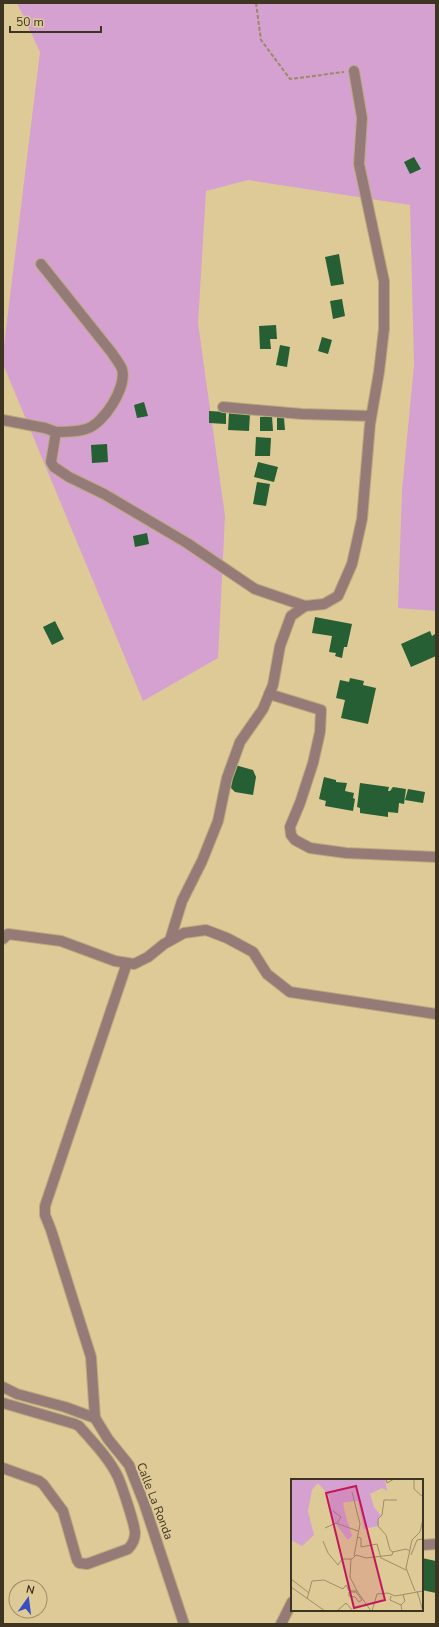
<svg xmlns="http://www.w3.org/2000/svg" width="439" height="1627" viewBox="0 0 439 1627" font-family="'Nunito Sans',sans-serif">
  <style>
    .green { fill: #d5a1d1 }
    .building { fill: #255f33 }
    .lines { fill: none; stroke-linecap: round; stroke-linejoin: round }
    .minor-casing { stroke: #bba97d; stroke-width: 12 }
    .path { stroke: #9a8b65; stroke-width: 2; stroke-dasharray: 4 2; stroke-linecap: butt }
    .minor { stroke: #947b77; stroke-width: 10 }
    .labels { text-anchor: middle; stroke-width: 4; stroke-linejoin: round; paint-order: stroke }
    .street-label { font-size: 12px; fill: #3d3521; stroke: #deca97 }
    .inset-road { fill: none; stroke: #9e8e68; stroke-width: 1 }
    .view { fill: #c2185b; fill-opacity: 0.15; stroke: #c2185b; stroke-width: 2 }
    .inset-edge { fill: none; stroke: #3d3521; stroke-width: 2 }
  </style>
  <rect width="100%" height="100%" fill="#deca97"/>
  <polygon class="green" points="17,3 436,3 436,611 398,608 402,490 414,365 410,205 248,180 206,191 198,323 225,516 218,658 143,701 3,364 3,353 40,52"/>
  <g class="building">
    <polygon points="414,157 421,169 410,174 404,162"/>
    <polygon points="339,254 344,284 331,286 325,257"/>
    <polygon points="342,299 345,316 333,319 330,301"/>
    <polygon points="276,325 277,339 270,339 271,349 260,349 259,326"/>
    <polygon points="322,337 332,340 328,354 318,351"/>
    <polygon points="280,345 290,347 287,367 276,365"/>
    <polygon points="144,402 148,416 137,418 134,405"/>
    <polygon points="209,411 226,412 226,424 209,423"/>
    <polygon points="229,413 250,414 249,431 228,430"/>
    <polygon points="272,416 273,431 260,431 260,417"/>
    <polygon points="277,417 284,418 285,430 277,430"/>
    <polygon points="256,437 271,438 270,456 255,456"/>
    <polygon points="107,444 108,462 92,463 91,445"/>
    <polygon points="258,462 278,467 274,482 254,477"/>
    <polygon points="257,482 270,484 266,506 253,504"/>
    <polygon points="147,533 149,544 135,547 133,536"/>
    <polygon points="315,617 352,624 347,647 344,647 342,658 335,656 336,653 329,652 332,636 312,633"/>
    <polygon points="55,621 64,639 52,645 43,627"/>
    <polygon points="430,631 432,636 435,634 436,636 436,651 435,651 436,656 411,667 401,644"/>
    <polygon points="350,678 364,681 363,685 376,688 368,724 341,718 345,700 336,698 340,680 349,682"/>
    <polygon points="235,765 253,770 256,777 253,795 235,792 229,786"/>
    <polygon points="324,777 336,780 336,782 347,783 345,791 354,793 353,798 355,799 353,811 325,806 326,801 319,799"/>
    <polygon points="360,783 389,787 388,791 390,791 393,787 406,789 404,804 399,803 398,813 388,812 388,817 360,813 360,808 357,807"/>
    <polygon points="408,789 425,792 423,803 405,800"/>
    <polygon points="422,1558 436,1561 436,1593 422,1590"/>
  </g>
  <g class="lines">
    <defs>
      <g id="minor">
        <path d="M41 264 112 353C115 358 120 364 122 369 127 387 104 424 86 429 77 432 66 432 56 432"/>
        <polyline points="223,407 302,414 371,416"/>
        <polyline points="3,420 45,428 56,432 51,462 54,467 69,477 104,494 187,543 255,589 305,606"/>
        <polyline points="269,694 321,710 320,732 313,763 300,803 290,827 291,835 295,840 310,848 346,853 436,857"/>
        <polyline points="3,939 8,934 61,941 115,961 134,964 148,957 164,944 184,933 206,930 227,938 253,952 267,974 290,992 436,1014"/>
        <polyline points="170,940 182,901 202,861 218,821 227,778 240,742 263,709 273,685 280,646 291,616 305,606 324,604 338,596 352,564 362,519 370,424 379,372 384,329 384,281 359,164 362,118 354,71"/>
        <polyline points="3,1387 17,1394 65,1407 95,1418 108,1439 129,1465 144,1503 184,1624"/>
        <path d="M3 1403 75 1424 79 1426C93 1442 109 1458 118 1477 122 1486 135 1525 135 1533 135 1539 132 1545 128 1549L87 1564 79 1563 77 1560 63 1511 43 1484 39 1481 3 1468"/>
        <polyline points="95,1418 91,1357 51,1230 45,1215 45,1206 127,963"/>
        <polyline points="422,1545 436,1544"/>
        <polyline points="281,1624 292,1602"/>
      </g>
    </defs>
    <use href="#minor" class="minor-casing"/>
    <polyline class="path" points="256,3 261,40 290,79 344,72"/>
    <use href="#minor" class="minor"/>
  </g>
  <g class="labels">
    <g class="street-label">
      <text transform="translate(155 1501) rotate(69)" y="4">Calle La Ronda</text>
    </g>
  </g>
  <g transform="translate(291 1479)">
    <rect width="132" height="132" fill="#deca97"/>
    <path d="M0 0H94L96 12 91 9 79 15 83 28 90 37 87 40 88 44 87 47 73 50 67 22 55 23 52 24 54 34 61 57 57 61 41 40 38 17 27 4 21 11 17 32 23 56 11 67 0 61Z" fill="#d5a1d1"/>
    <path class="inset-road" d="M95 0 96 4 103 0M123 0V10L132 18M61 13 69 45 63 77M42 32 50 38 46 44M34 49 45 44 67 52M66 58 70 59V68L86 65 90 79 115 91M32 62 37 74 47 86 51 80H61L65 76 75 79 101 76 102 73 115 70 119 72M102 73 99 71 95 56 87 47V40L91 36 93 21H106M120 76 126 61 132 60M60 80 59 98 66 112M0 100 18 114M0 108 34 132M124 112 115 89 121 61 129 53 132 40M126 112 132 132M58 113H65L71 121 68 123 64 118 58 117ZM100 117 99 121 110 126M16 120 21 102 33 101 52 110 55 106 58 112H66L80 132M46 132 55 124 62 132M81 132 86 115 97 114 104 117 132 112M111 132 110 126 114 122 112 116"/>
    <path class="view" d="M65 7 94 121 63 129 35 14Z"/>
    <rect width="132" height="132" class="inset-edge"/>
  </g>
  <rect width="439" height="1627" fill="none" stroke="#3d3521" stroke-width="8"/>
  <g transform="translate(28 1599) rotate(14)"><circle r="19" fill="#deca97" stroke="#9e8e68"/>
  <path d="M0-3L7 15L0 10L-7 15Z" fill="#374fc1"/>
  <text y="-6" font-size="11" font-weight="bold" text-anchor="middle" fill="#3d3521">N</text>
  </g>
  <path d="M10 26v6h91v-6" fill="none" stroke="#3d3521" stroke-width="2"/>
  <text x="16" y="26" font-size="12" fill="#3d3521" stroke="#deca97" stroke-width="3" paint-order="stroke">50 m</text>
</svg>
